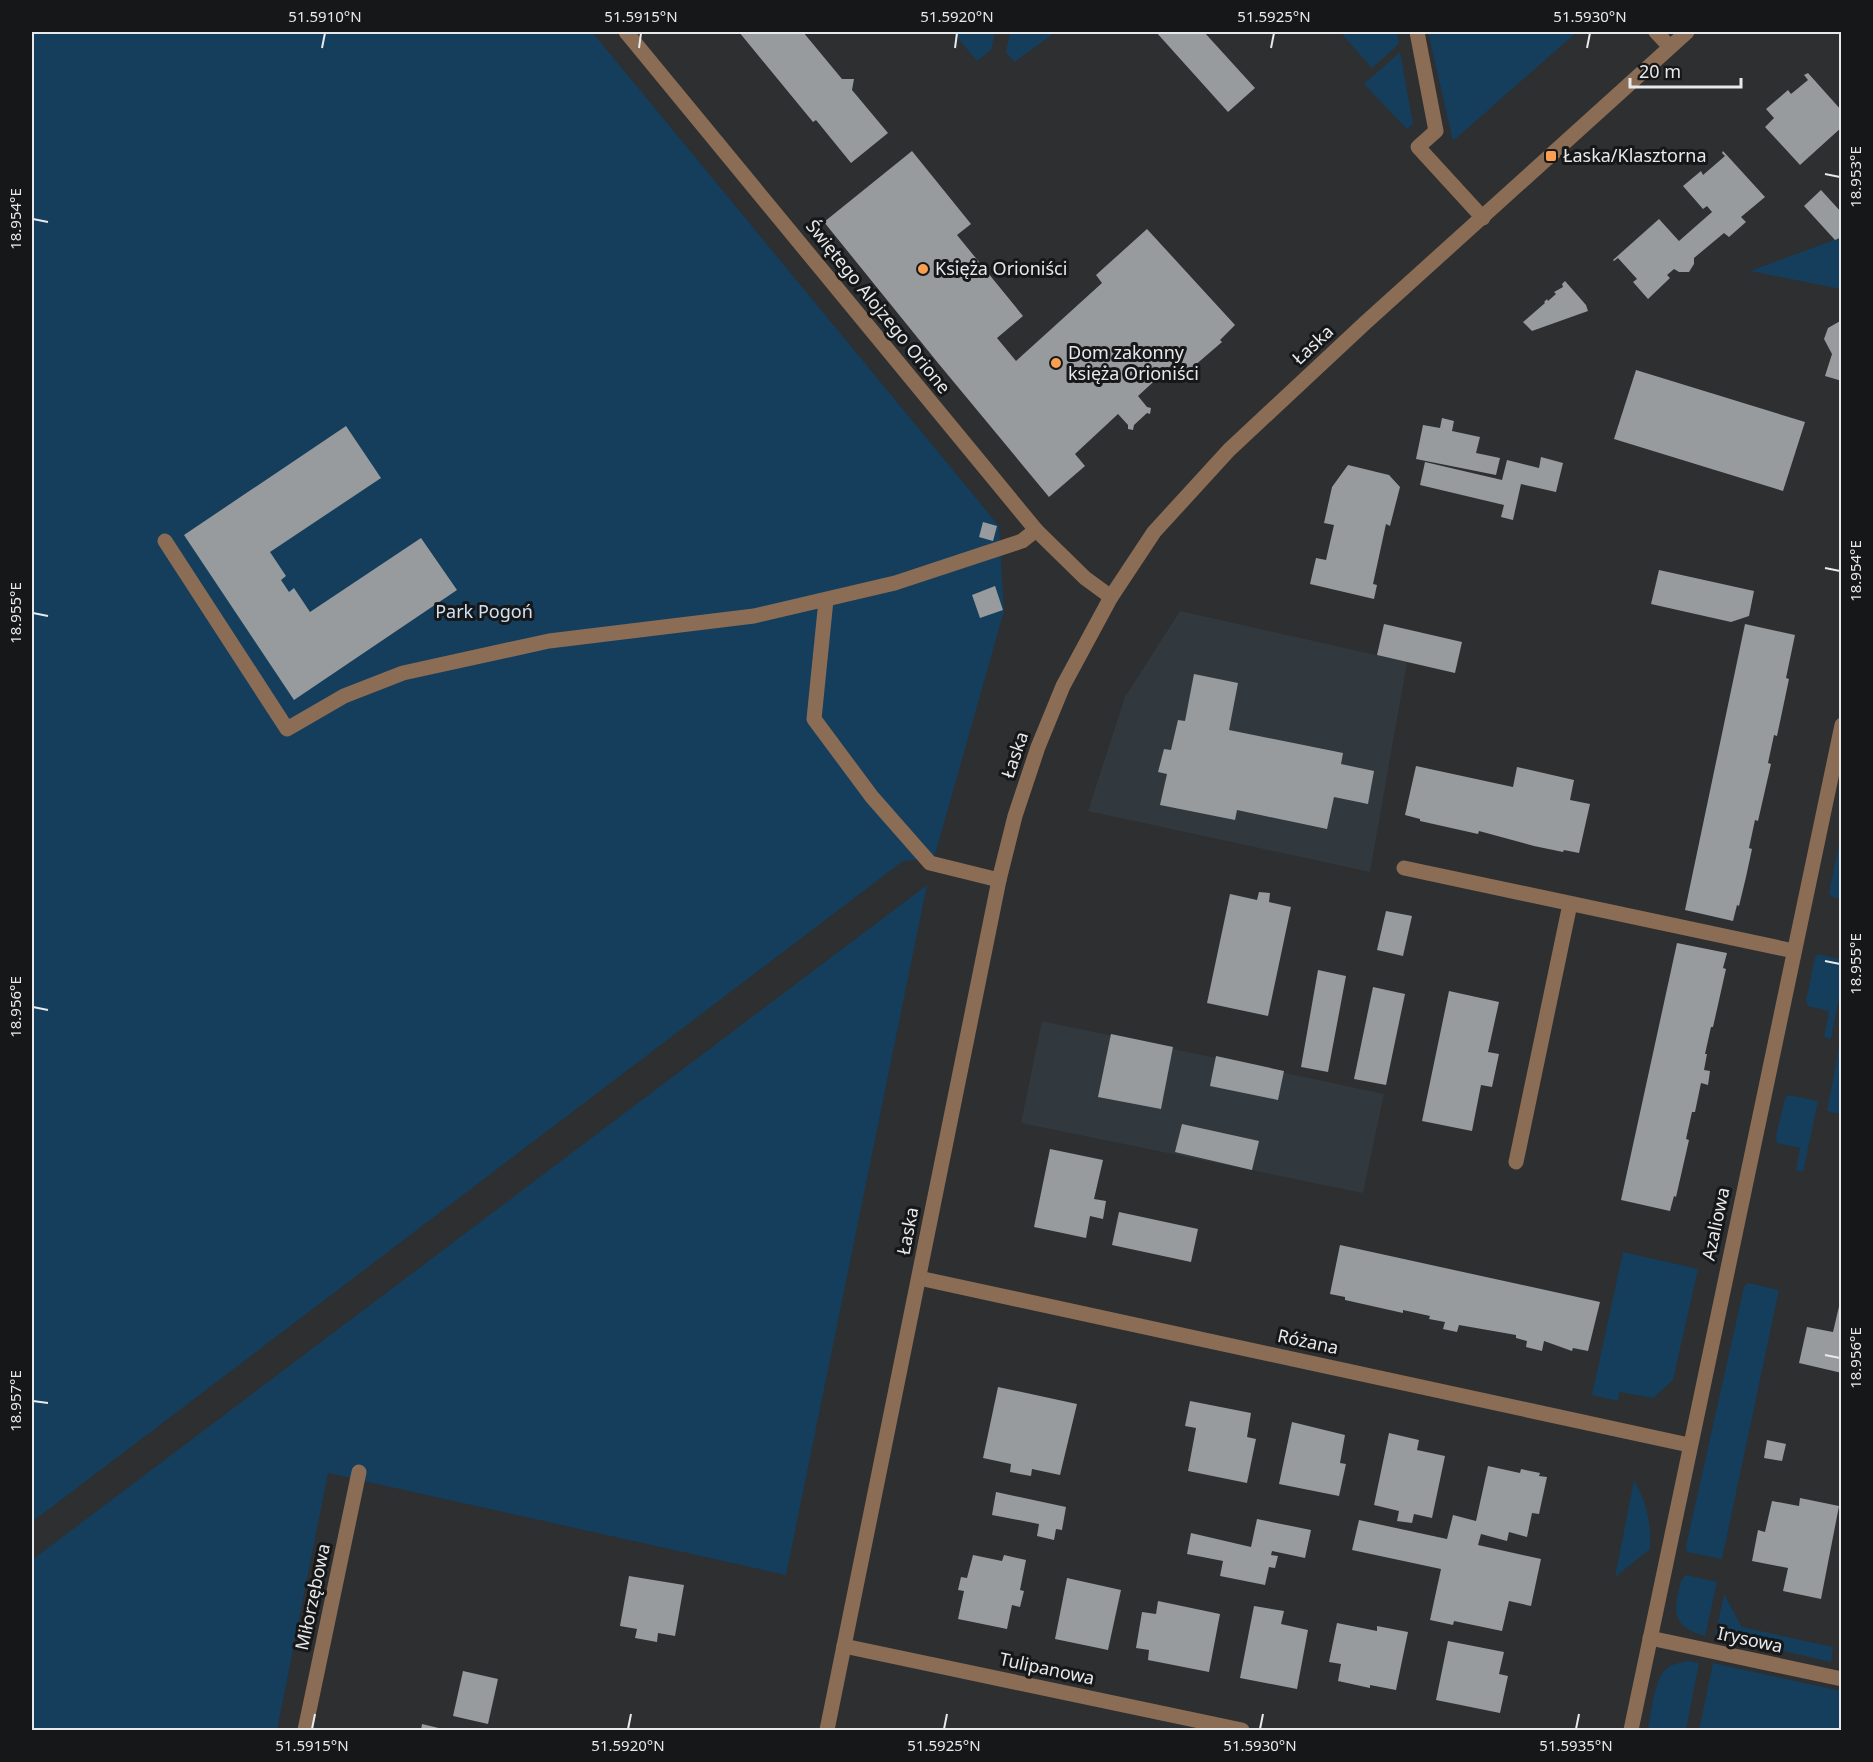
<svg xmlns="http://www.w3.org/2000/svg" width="1873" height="1762" viewBox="0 0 1873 1762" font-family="'Noto Sans',sans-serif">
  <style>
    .built { fill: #31393e }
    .green { fill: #143e5c }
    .building { fill: #989b9d }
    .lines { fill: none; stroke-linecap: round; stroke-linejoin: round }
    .minor { stroke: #8b6c54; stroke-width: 15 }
    .ticks { fill: none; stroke: #e7e9ea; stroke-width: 2 }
    .poi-dot { fill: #fa9f4f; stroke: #161718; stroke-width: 2 }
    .labels { text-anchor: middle; stroke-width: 6; stroke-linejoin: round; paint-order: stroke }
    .poi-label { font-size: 18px; fill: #e7e9ea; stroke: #161718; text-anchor: start }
    .street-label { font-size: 18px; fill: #e7e9ea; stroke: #161718 }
    .park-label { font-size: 18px; fill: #d0e2f2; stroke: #161718 }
    .neatline { fill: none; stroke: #e7e9ea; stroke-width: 2 }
    .ticks-label { font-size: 15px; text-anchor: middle; fill: #e7e9ea }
  </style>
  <rect width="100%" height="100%" fill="#2d2f31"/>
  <g class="built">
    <polygon points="1180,611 1407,662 1370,872 1088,811 1125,697"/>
    <polygon points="1042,1021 1384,1094 1363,1193 1021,1123"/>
  </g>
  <g class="green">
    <polygon points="32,32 592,32 999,526 1004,611 934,858 903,861 32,1522"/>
    <polygon points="953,32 995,32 991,50 977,61"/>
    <polygon points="1010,32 1056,32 1014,62 1006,52"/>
    <polygon points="1340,32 1397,32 1399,44 1372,68"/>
    <polygon points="1428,32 1577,32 1453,141"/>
    <polygon points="1400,52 1413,124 1407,129 1364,84"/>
    <polygon points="1841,237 1841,289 1750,271 1834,240"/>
    <polygon points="1841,835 1841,899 1832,897 1829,893"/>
    <polygon points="927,885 786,1575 328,1473 277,1730 32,1730 32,1560"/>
    <polygon points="1818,954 1840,959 1841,956 1841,987 1831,1039 1824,1037 1829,1011 1808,1006 1806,1001 1815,957"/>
    <polygon points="1841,1037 1841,1114 1827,1111"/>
    <polygon points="1789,1095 1818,1101 1803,1172 1796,1170 1800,1148 1777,1143 1776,1136 1785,1098"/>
    <polygon points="1623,1252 1698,1269 1673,1380 1653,1398 1619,1392 1618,1401 1592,1395"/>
    <polygon points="1748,1283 1779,1290 1722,1559 1687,1552 1686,1546 1744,1287"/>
    <path d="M1634 1480C1648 1507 1651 1520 1650 1549L1615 1577Z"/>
    <path d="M1686 1575 1717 1582 1705 1636C1680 1628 1672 1620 1678 1593 1680 1585 1680 1580 1686 1575Z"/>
    <polygon points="1724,1594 1742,1627 1833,1647 1831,1662 1715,1636"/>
    <path d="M1687 1661 1699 1663 1686 1730H1648C1651 1715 1654 1681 1665 1670 1671 1664 1679 1663 1687 1661Z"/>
    <polygon points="1713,1663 1841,1691 1841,1730 1699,1730"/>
  </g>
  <g class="building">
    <polygon points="739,32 803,32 842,79 854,79 852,90 888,133 851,163 816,120 813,122"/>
    <polygon points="1156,32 1204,32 1255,88 1228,112"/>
    <polygon points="1808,73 1842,111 1842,127 1800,165 1765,127 1774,118 1766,109 1788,90 1791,94 1808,80 1804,75"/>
    <polygon points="912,151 971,224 957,235 1023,316 997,338 1016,361 1102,283 1096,275 1147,229 1235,325 1220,340 1222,342 1186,373 1175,362 1138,396 1147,407 1151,408 1150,414 1147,413 1134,425 1133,430 1128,429 1128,425 1118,414 1075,454 1085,466 1049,497 938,363 824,222"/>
    <polygon points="1723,151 1765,197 1741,217 1746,222 1729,237 1724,233 1694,258 1694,264 1689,272 1679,272 1674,269 1667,275 1670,278 1648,299 1633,282 1637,279 1618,258 1614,261 1613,260 1659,219 1679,241 1712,212 1707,206 1703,209 1683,186 1701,171 1703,175 1725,156 1722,153"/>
    <polygon points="1821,190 1842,213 1842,237 1835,240 1804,206"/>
    <polygon points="1565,281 1586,305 1588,311 1532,331 1523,322 1545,303 1544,302 1547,299 1548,301 1556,294 1554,292 1563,287 1562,284"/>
    <polygon points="1842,320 1842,381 1825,376 1832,354 1824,339 1828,328"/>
    <polygon points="1636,370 1805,422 1783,491 1614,439"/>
    <polygon points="1442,418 1454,421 1452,431 1480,437 1476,453 1500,458 1496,475 1416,459 1423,425 1440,428"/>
    <polygon points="346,426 381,478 270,552 286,576 281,580 289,592 294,588 310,612 421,538 457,590 294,700 184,535"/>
    <polygon points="1541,457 1563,463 1556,492 1521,484 1513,520 1501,517 1504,505 1420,485 1425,462 1502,480 1507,460 1539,468"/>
    <polygon points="1348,465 1389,475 1400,487 1390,526 1386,524 1373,584 1377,585 1374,599 1310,584 1316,558 1326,560 1334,525 1324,523 1332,487"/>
    <polygon points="983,522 997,526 993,541 979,537"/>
    <polygon points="1659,570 1754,591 1749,616 1731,622 1651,604"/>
    <polygon points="995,586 1003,610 980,618 972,595"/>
    <polygon points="1384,624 1462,642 1455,673 1377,655"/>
    <polygon points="1745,624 1795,635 1786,678 1789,679 1777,736 1774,735 1768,763 1771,764 1758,821 1755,820 1749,848 1752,849 1746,877 1739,906 1737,905 1733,921 1685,910"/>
    <polygon points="1194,674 1238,683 1229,730 1343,753 1341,764 1374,771 1368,804 1334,797 1327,829 1237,810 1235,820 1160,805 1167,774 1158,772 1164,749 1171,750 1178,720 1185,721"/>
    <polygon points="1416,766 1513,787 1517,767 1574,780 1570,800 1590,804 1579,853 1564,850 1563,852 1534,846 1479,831 1478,834 1420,821 1420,819 1405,815"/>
    <polygon points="1259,892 1270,893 1269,902 1291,907 1268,1016 1207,1003 1230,894 1257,900"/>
    <polygon points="1386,911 1412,916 1403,956 1377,950"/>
    <polygon points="1677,943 1727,953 1723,968 1726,969 1713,1027 1711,1027 1705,1054 1707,1054 1704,1070 1710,1071 1708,1085 1701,1083 1695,1112 1692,1112 1686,1139 1689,1140 1676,1197 1674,1196 1670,1211 1621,1200"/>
    <polygon points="1318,970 1346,976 1328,1072 1301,1067"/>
    <polygon points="1373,987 1405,994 1386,1085 1354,1079"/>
    <polygon points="1449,991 1499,1002 1488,1052 1499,1054 1492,1087 1481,1085 1472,1131 1422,1121"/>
    <polygon points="1111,1034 1173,1047 1161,1109 1098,1097"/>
    <polygon points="1216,1056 1284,1071 1278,1100 1210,1086"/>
    <polygon points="1182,1124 1259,1141 1252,1170 1175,1152"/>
    <polygon points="1050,1149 1103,1160 1094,1199 1106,1201 1103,1219 1090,1216 1086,1238 1034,1227"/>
    <polygon points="1119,1212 1198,1229 1191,1262 1112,1245"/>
    <polygon points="1340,1245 1600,1302 1588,1351 1573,1348 1572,1351 1544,1341 1542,1351 1526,1347 1527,1341 1516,1338 1516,1335 1459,1325 1457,1332 1443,1329 1445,1322 1429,1319 1430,1316 1403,1310 1403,1313 1345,1300 1345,1297 1330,1294"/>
    <polygon points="1841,1298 1842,1373 1799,1363 1807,1327 1833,1332"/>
    <polygon points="998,1387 1077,1404 1060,1475 1032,1469 1031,1476 1010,1472 1011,1464 983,1458"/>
    <polygon points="1190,1401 1251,1413 1247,1437 1256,1439 1247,1483 1188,1471 1196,1428 1185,1426"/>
    <polygon points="1292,1422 1345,1435 1340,1463 1346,1464 1339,1496 1279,1484"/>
    <polygon points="1389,1433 1419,1440 1417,1450 1445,1456 1432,1518 1414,1514 1412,1523 1397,1521 1399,1511 1374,1505"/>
    <polygon points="1767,1440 1786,1444 1782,1461 1764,1458"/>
    <polygon points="1488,1466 1520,1473 1521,1469 1540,1473 1539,1476 1547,1477 1539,1514 1532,1513 1527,1537 1509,1532 1507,1541 1481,1534 1478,1545 1541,1559 1531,1606 1509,1601 1502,1631 1454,1621 1453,1625 1430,1620 1441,1569 1352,1550 1359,1520 1447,1539 1453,1515 1476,1521"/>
    <polygon points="996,1492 1066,1507 1062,1530 1056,1529 1054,1540 1037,1536 1039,1524 992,1515"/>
    <polygon points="1800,1498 1839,1506 1821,1599 1783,1591 1788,1568 1752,1561 1758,1530 1765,1532 1772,1501 1799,1506"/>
    <polygon points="1257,1519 1311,1530 1305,1558 1272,1551 1271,1555 1278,1556 1275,1568 1269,1567 1265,1585 1220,1576 1223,1561 1187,1554 1191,1533 1251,1547"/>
    <polygon points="973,1555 1002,1561 1004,1555 1026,1560 1020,1590 1024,1591 1020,1607 1012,1605 1007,1629 958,1619 964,1591 958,1590 961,1577 967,1578"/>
    <polygon points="629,1576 684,1585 675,1636 658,1633 657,1642 635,1638 637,1629 620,1626"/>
    <polygon points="1067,1578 1121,1590 1108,1650 1055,1639"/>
    <polygon points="1158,1601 1220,1614 1209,1672 1148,1660 1149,1650 1136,1648 1142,1612 1156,1614"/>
    <polygon points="1254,1606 1284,1611 1281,1624 1308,1630 1297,1689 1240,1678"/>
    <polygon points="1337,1623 1377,1631 1377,1626 1408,1632 1396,1690 1370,1685 1370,1688 1338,1681 1341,1664 1329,1662"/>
    <polygon points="1448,1641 1504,1652 1499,1674 1508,1676 1500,1713 1436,1700"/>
    <polygon points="463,1671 498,1679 488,1724 453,1716"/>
    <polygon points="422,1724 447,1730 421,1730"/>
  </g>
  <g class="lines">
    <g class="minor">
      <polyline points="626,32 1036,530 1085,578 1111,597"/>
      <polyline points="1417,32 1436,131 1418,147 1483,218"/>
      <polyline points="1656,32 1670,47"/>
      <polyline points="165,541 287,729 344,696 403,673 549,641 754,616 895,583 1022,541 1036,530"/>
      <polyline points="826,600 814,719 872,797 930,863 999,880"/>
      <polyline points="1404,868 1794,951"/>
      <polyline points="1516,1162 1570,904"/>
      <polyline points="919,1278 1689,1445"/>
      <polyline points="1650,1638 1842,1679"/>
      <polyline points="844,1646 1242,1730"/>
      <polyline points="305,1730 359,1472"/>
      <polyline points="827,1730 999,880 1015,816 1038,747 1063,686 1111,597 1154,532 1229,450 1365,323 1687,32"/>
      <polyline points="1631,1730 1842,725"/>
    </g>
  </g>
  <path class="ticks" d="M322 48 325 33M639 48 641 33M955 48 957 33M1271 48 1274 33M1587 48 1590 33M1825 174 1840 177M33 219 48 222M1825 568 1840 571M33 613 48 616M1825 961 1840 964M33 1007 48 1010M1825 1355 1840 1358M33 1401 48 1403M312 1729 315 1714M628 1729 631 1714M944 1729 947 1714M1260 1729 1263 1714M1576 1729 1579 1714"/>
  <g class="poi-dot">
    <rect x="1545" y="150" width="12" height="12" rx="3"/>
    <circle cx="923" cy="269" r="6"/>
    <circle cx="1056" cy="363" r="6"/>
  </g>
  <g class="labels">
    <g class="poi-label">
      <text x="1563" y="162">Łaska/Klasztorna</text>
      <text x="935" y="275">Księża Orioniści</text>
      <text x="1068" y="359">Dom zakonny<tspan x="1068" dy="21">księża Orioniści</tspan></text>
    </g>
    <g class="street-label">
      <text transform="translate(878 307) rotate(51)" y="6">Świętego Alojzego Orione</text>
      <text transform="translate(1313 345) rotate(-43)" y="6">Łaska</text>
      <text transform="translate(1015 755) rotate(-71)" y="6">Łaska</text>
      <text transform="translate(1716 1224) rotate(-78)" y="6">Azaliowa</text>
      <text transform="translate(908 1231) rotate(-79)" y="6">Łaska</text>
      <text transform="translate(1308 1342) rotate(12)" y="6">Różana</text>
      <text transform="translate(313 1597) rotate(-78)" y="6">Miłorzębowa</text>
      <text transform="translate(1750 1640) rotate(12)" y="6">Irysowa</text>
      <text transform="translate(1047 1669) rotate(12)" y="6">Tulipanowa</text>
    </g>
    <g class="park-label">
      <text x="484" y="618">Park Pogoń</text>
    </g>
  </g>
  <rect width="1873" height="1762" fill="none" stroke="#161718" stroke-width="66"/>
  <path d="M1630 78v9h111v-9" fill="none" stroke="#e7e9ea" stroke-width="3"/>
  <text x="1639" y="78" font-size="18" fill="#e7e9ea" stroke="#161718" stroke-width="4.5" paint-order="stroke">20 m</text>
  <rect x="33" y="33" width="1807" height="1696" class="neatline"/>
  <g class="ticks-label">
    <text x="325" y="22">51.5910°N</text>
    <text x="641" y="22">51.5915°N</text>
    <text x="957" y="22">51.5920°N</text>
    <text x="1274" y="22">51.5925°N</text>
    <text x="1590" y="22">51.5930°N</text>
    <text transform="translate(1856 177) rotate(-90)" y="5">18.953°E</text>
    <text transform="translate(16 219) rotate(-90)" y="5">18.954°E</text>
    <text transform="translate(1856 571) rotate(-90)" y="5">18.954°E</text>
    <text transform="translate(16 613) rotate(-90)" y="5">18.955°E</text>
    <text transform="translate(1856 964) rotate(-90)" y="5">18.955°E</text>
    <text transform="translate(16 1007) rotate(-90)" y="5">18.956°E</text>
    <text transform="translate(1856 1358) rotate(-90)" y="5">18.956°E</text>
    <text transform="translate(16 1401) rotate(-90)" y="5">18.957°E</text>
    <text x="312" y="1751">51.5915°N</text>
    <text x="628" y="1751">51.5920°N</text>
    <text x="944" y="1751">51.5925°N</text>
    <text x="1260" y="1751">51.5930°N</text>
    <text x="1576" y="1751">51.5935°N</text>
  </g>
</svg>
